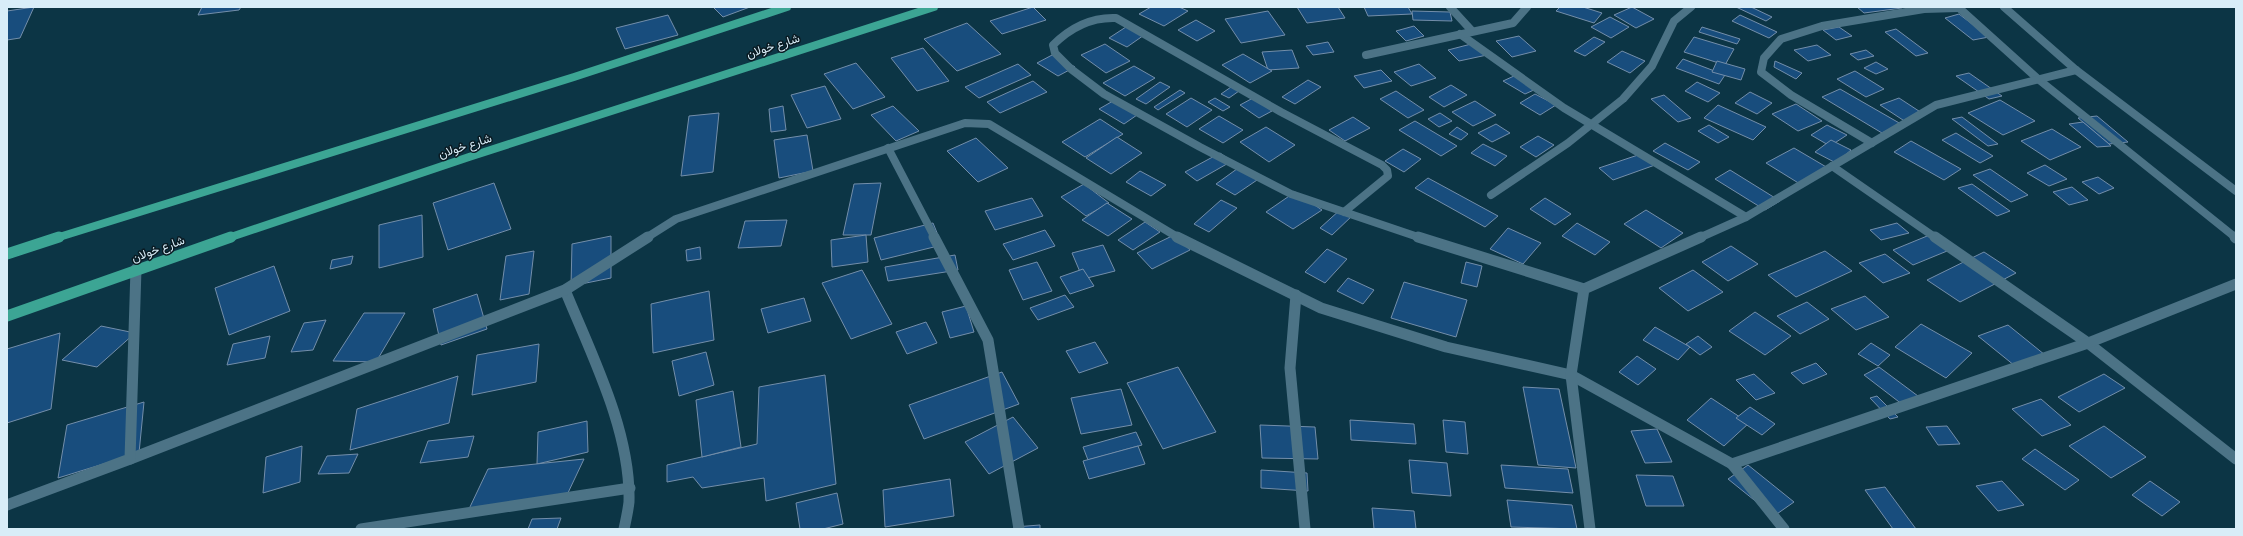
<svg xmlns="http://www.w3.org/2000/svg" width="2243" height="536" viewBox="0 0 2243 536" font-family="Figtree,Vazirmatn,sans-serif">
  <style>
    .building { fill: #184d7d; stroke: #738eaa }
    .lines { fill: none; stroke-linecap: round; stroke-linejoin: round }
    .minor-far1 { stroke: #4c7386; stroke-width: 8 }
    .minor { stroke: #4c7386; stroke-width: 11 }
    .major-far1 { stroke: #3ca594; stroke-width: 8 }
    .major { stroke: #3ca594; stroke-width: 11 }
    .labels { text-anchor: middle; stroke-width: 3; stroke-linejoin: round; paint-order: stroke }
    .street-label { font-size: 12px; fill: #d8edf8; stroke: #0a1a22 }
  </style>
  <rect width="100%" height="100%" fill="#0c3545"/>
  <g class="building">
    <polygon points="34,7 20,38 7,40 7,11"/>
    <polygon points="202,7 241,7 239,10 198,15"/>
    <polygon points="713,7 750,7 723,17"/>
    <polygon points="1033,7 1046,20 1002,34 990,21"/>
    <polygon points="1151,7 1179,7 1188,11 1164,26 1139,14"/>
    <polygon points="1297,7 1338,7 1345,18 1307,23"/>
    <polygon points="1364,7 1408,7 1412,14 1368,16"/>
    <polygon points="1560,7 1583,7 1602,13 1594,23 1556,11"/>
    <polygon points="1632,7 1654,19 1636,28 1614,15"/>
    <polygon points="1736,7 1751,7 1772,17 1766,21"/>
    <polygon points="1857,7 1901,7 1902,8 1864,13"/>
    <polygon points="1268,11 1285,35 1241,43 1225,19"/>
    <polygon points="1412,11 1450,12 1452,21 1413,20"/>
    <polygon points="1959,14 1989,37 1973,40 1945,18"/>
    <polygon points="668,15 678,35 625,49 616,28"/>
    <polygon points="1740,15 1777,32 1769,38 1732,21"/>
    <polygon points="1610,17 1629,27 1611,38 1591,27"/>
    <polygon points="1196,20 1215,31 1197,41 1178,30"/>
    <polygon points="967,23 1001,54 957,71 924,39"/>
    <polygon points="1129,25 1147,33 1127,47 1109,38"/>
    <polygon points="1414,26 1424,36 1406,41 1396,31"/>
    <polygon points="1702,27 1740,39 1737,44 1699,32"/>
    <polygon points="1839,27 1852,36 1836,40 1823,30"/>
    <polygon points="1896,29 1928,53 1916,56 1885,32"/>
    <polygon points="1519,36 1536,51 1512,57 1496,41"/>
    <polygon points="1594,37 1605,42 1585,56 1574,51"/>
    <polygon points="1694,37 1734,49 1725,65 1684,52"/>
    <polygon points="1328,42 1334,52 1313,55 1306,46"/>
    <polygon points="1475,43 1487,55 1459,61 1448,50"/>
    <polygon points="1105,44 1130,61 1106,73 1081,55"/>
    <polygon points="1817,45 1831,55 1808,61 1794,50"/>
    <polygon points="923,48 949,81 917,91 891,58"/>
    <polygon points="1292,50 1299,68 1268,70 1262,52"/>
    <polygon points="1866,50 1874,56 1858,60 1850,54"/>
    <polygon points="1622,51 1645,61 1630,73 1607,62"/>
    <polygon points="1054,54 1075,67 1058,76 1037,63"/>
    <polygon points="1243,54 1272,71 1250,83 1222,65"/>
    <polygon points="1683,59 1725,75 1719,84 1676,68"/>
    <polygon points="1717,61 1745,69 1741,80 1712,72"/>
    <polygon points="1775,61 1802,73 1796,79 1774,67"/>
    <polygon points="1876,62 1888,69 1876,74 1864,68"/>
    <polygon points="856,63 885,97 853,109 824,74"/>
    <polygon points="1018,64 1031,75 979,98 965,87"/>
    <polygon points="1419,64 1436,78 1411,86 1394,72"/>
    <polygon points="1134,66 1155,78 1125,96 1103,83"/>
    <polygon points="1381,70 1392,81 1364,88 1354,76"/>
    <polygon points="1855,71 1884,89 1866,97 1837,79"/>
    <polygon points="1969,73 2002,96 1989,99 1956,76"/>
    <polygon points="1514,76 1536,89 1525,94 1503,81"/>
    <polygon points="1308,80 1321,87 1295,104 1282,97"/>
    <polygon points="1033,81 1047,92 1000,113 987,102"/>
    <polygon points="1160,82 1170,87 1146,104 1136,99"/>
    <polygon points="1697,82 1720,93 1708,102 1685,91"/>
    <polygon points="1451,85 1467,95 1444,107 1429,97"/>
    <polygon points="825,86 841,119 807,128 791,95"/>
    <polygon points="1231,87 1239,91 1229,98 1221,94"/>
    <polygon points="1840,89 1901,124 1882,133 1822,97"/>
    <polygon points="1180,90 1185,93 1158,110 1154,107"/>
    <polygon points="1396,91 1424,110 1408,118 1380,99"/>
    <polygon points="1750,92 1772,103 1757,114 1735,103"/>
    <polygon points="1535,94 1556,105 1540,115 1520,103"/>
    <polygon points="1664,95 1691,118 1678,122 1651,99"/>
    <polygon points="1191,98 1212,110 1187,127 1166,114"/>
    <polygon points="1215,98 1230,107 1223,111 1208,102"/>
    <polygon points="1253,98 1272,111 1259,118 1240,105"/>
    <polygon points="1899,98 1925,115 1906,122 1880,105"/>
    <polygon points="2000,100 2035,121 2003,135 1968,113"/>
    <polygon points="1113,101 1137,115 1124,124 1099,109"/>
    <polygon points="1475,101 1496,115 1473,126 1452,112"/>
    <polygon points="1796,104 1822,121 1798,131 1772,114"/>
    <polygon points="1718,105 1766,127 1753,140 1704,118"/>
    <polygon points="783,106 786,130 771,132 769,109"/>
    <polygon points="893,106 919,131 896,141 871,115"/>
    <polygon points="719,113 713,172 681,176 689,116"/>
    <polygon points="1440,113 1452,121 1439,127 1428,119"/>
    <polygon points="1219,116 1243,130 1223,143 1199,129"/>
    <polygon points="2097,116 2128,142 2109,144 2078,118"/>
    <polygon points="1353,117 1370,128 1345,141 1329,130"/>
    <polygon points="1962,117 1998,144 1988,146 1952,119"/>
    <polygon points="1100,119 1123,134 1085,157 1062,142"/>
    <polygon points="1415,121 1457,146 1441,156 1399,130"/>
    <polygon points="2083,122 2109,144 2111,146 2097,147 2069,124"/>
    <polygon points="1496,124 1510,133 1492,142 1478,133"/>
    <polygon points="1709,125 1729,137 1718,143 1698,131"/>
    <polygon points="1827,125 1847,135 1830,146 1811,135"/>
    <polygon points="1266,127 1295,145 1269,162 1240,142"/>
    <polygon points="1457,127 1468,134 1461,140 1449,134"/>
    <polygon points="2052,129 2081,147 2050,160 2021,141"/>
    <polygon points="1956,133 1993,156 1980,163 1942,140"/>
    <polygon points="807,135 813,171 779,178 774,140"/>
    <polygon points="1538,136 1554,145 1536,157 1520,147"/>
    <polygon points="1117,137 1142,153 1111,174 1086,158"/>
    <polygon points="976,138 1008,168 978,182 947,151"/>
    <polygon points="1831,140 1851,150 1836,163 1815,152"/>
    <polygon points="1911,141 1961,169 1944,180 1894,152"/>
    <polygon points="1665,143 1700,162 1688,170 1653,151"/>
    <polygon points="1483,144 1507,156 1495,166 1471,153"/>
    <polygon points="1794,148 1828,168 1800,184 1766,163"/>
    <polygon points="1403,149 1421,159 1404,172 1385,161"/>
    <polygon points="1220,153 1232,161 1197,181 1185,172"/>
    <polygon points="1641,154 1655,165 1613,180 1599,168"/>
    <polygon points="2045,165 2067,179 2049,186 2027,173"/>
    <polygon points="1241,166 1260,178 1235,195 1216,184"/>
    <polygon points="1990,169 2028,195 2011,202 1973,175"/>
    <polygon points="1730,170 1780,201 1765,210 1715,179"/>
    <polygon points="1140,171 1166,185 1151,196 1126,182"/>
    <polygon points="2098,177 2114,188 2099,194 2082,182"/>
    <polygon points="1428,178 1498,216 1485,227 1415,188"/>
    <polygon points="494,183 511,229 448,250 433,203"/>
    <polygon points="881,183 871,235 843,235 854,184"/>
    <polygon points="1084,184 1109,203 1086,216 1061,197"/>
    <polygon points="1972,184 2010,211 1997,216 1958,188"/>
    <polygon points="2072,187 2088,200 2069,205 2053,192"/>
    <polygon points="1295,192 1322,210 1293,229 1266,212"/>
    <polygon points="1032,198 1043,216 995,230 985,211"/>
    <polygon points="1545,198 1571,214 1555,225 1530,209"/>
    <polygon points="1221,200 1237,208 1209,232 1194,224"/>
    <polygon points="1107,203 1132,219 1108,236 1082,220"/>
    <polygon points="1341,209 1353,215 1332,235 1320,228"/>
    <polygon points="1646,210 1683,233 1661,248 1624,224"/>
    <polygon points="422,215 423,257 379,268 379,225"/>
    <polygon points="787,220 781,246 738,248 745,221"/>
    <polygon points="1145,222 1160,232 1133,250 1118,240"/>
    <polygon points="933,223 942,245 881,260 874,238"/>
    <polygon points="1577,223 1610,242 1595,255 1562,236"/>
    <polygon points="1897,223 1909,233 1881,240 1870,230"/>
    <polygon points="1508,228 1541,243 1523,264 1490,249"/>
    <polygon points="1045,230 1055,246 1013,260 1003,244"/>
    <polygon points="1932,234 1952,249 1913,265 1893,250"/>
    <polygon points="866,235 868,262 832,267 831,240"/>
    <polygon points="1174,235 1190,250 1152,269 1137,253"/>
    <polygon points="611,236 611,278 571,286 572,244"/>
    <polygon points="1103,245 1115,271 1083,279 1072,253"/>
    <polygon points="1731,246 1758,264 1728,281 1702,262"/>
    <polygon points="700,247 701,259 687,261 686,250"/>
    <polygon points="1327,249 1347,259 1325,283 1305,272"/>
    <polygon points="534,251 529,294 500,300 506,256"/>
    <polygon points="1825,251 1852,271 1796,297 1768,275"/>
    <polygon points="1984,252 2016,273 1960,302 1927,280"/>
    <polygon points="1885,254 1910,273 1883,283 1859,263"/>
    <polygon points="955,255 958,270 888,281 885,267"/>
    <polygon points="353,256 351,264 330,269 332,260"/>
    <polygon points="1037,262 1052,291 1023,300 1009,270"/>
    <polygon points="1466,262 1482,266 1477,287 1461,283"/>
    <polygon points="274,266 290,311 229,335 215,288"/>
    <polygon points="1083,269 1094,286 1070,294 1060,277"/>
    <polygon points="862,270 892,324 851,339 822,283"/>
    <polygon points="1693,270 1723,292 1688,311 1659,288"/>
    <polygon points="1348,278 1374,290 1363,304 1337,291"/>
    <polygon points="1404,282 1467,300 1456,337 1391,318"/>
    <polygon points="709,291 714,340 653,353 651,304"/>
    <polygon points="477,294 487,329 441,345 433,309"/>
    <polygon points="1065,295 1074,307 1038,320 1030,308"/>
    <polygon points="1865,296 1889,317 1856,330 1831,309"/>
    <polygon points="804,298 811,321 768,333 761,309"/>
    <polygon points="1807,302 1829,319 1800,334 1777,316"/>
    <polygon points="966,306 974,332 950,338 942,312"/>
    <polygon points="1755,312 1791,336 1765,355 1729,331"/>
    <polygon points="364,313 405,313 376,362 333,361"/>
    <polygon points="326,320 313,350 291,352 304,323"/>
    <polygon points="926,322 937,343 907,354 896,332"/>
    <polygon points="1921,324 1972,353 1946,378 1895,347"/>
    <polygon points="2008,325 2050,359 2020,370 1978,336"/>
    <polygon points="101,326 135,333 97,367 62,360"/>
    <polygon points="1655,327 1690,347 1678,360 1643,340"/>
    <polygon points="60,333 51,409 7,423 7,349"/>
    <polygon points="270,336 265,358 227,365 233,344"/>
    <polygon points="1698,336 1712,347 1700,355 1686,344"/>
    <polygon points="1095,342 1108,363 1079,373 1066,351"/>
    <polygon points="1871,343 1890,355 1878,366 1858,354"/>
    <polygon points="539,344 536,382 472,395 477,355"/>
    <polygon points="706,352 714,385 679,396 672,361"/>
    <polygon points="1637,356 1656,369 1638,385 1619,372"/>
    <polygon points="1816,363 1827,374 1803,384 1791,373"/>
    <polygon points="1178,367 1216,432 1163,449 1127,383"/>
    <polygon points="1879,367 1922,399 1907,408 1864,375"/>
    <polygon points="1002,372 1019,404 924,439 909,405"/>
    <polygon points="1754,374 1775,393 1756,400 1736,380"/>
    <polygon points="2104,374 2125,388 2079,412 2058,397"/>
    <polygon points="825,375 836,484 766,501 764,478 702,488 693,477 667,482 667,465 757,444 759,387"/>
    <polygon points="458,376 449,423 350,450 357,409"/>
    <polygon points="1523,387 1559,389 1576,468 1538,465"/>
    <polygon points="1121,389 1132,425 1081,434 1071,398"/>
    <polygon points="733,391 741,447 702,457 696,400"/>
    <polygon points="1877,396 1898,417 1890,419 1870,398"/>
    <polygon points="1711,398 1749,423 1724,446 1687,420"/>
    <polygon points="2041,399 2071,425 2042,436 2012,409"/>
    <polygon points="144,402 139,453 58,478 67,425"/>
    <polygon points="1750,407 1775,424 1762,435 1736,418"/>
    <polygon points="1013,417 1038,448 989,474 965,442"/>
    <polygon points="1350,420 1414,424 1416,444 1351,440"/>
    <polygon points="1443,420 1465,422 1468,454 1446,452"/>
    <polygon points="587,421 588,452 537,464 538,432"/>
    <polygon points="1260,425 1315,427 1318,459 1262,458"/>
    <polygon points="1947,426 1960,444 1938,445 1926,427"/>
    <polygon points="2104,426 2146,457 2111,478 2069,446"/>
    <polygon points="1657,429 1672,462 1645,463 1631,431"/>
    <polygon points="1136,432 1142,445 1088,460 1083,447"/>
    <polygon points="474,436 468,457 420,463 428,441"/>
    <polygon points="302,446 300,482 263,493 266,457"/>
    <polygon points="1138,446 1145,464 1089,479 1083,461"/>
    <polygon points="2035,449 2079,480 2065,490 2022,459"/>
    <polygon points="358,454 349,473 318,474 327,456"/>
    <polygon points="584,459 566,497 469,509 488,469"/>
    <polygon points="1409,460 1447,463 1451,496 1412,493"/>
    <polygon points="1501,465 1568,469 1573,493 1505,488"/>
    <polygon points="1748,465 1794,502 1774,516 1728,479"/>
    <polygon points="1261,470 1307,473 1308,491 1261,488"/>
    <polygon points="1636,475 1673,476 1684,506 1646,506"/>
    <polygon points="950,479 954,516 885,527 883,490"/>
    <polygon points="2002,481 2024,505 1998,511 1976,486"/>
    <polygon points="2150,481 2180,502 2162,516 2132,495"/>
    <polygon points="1885,487 1916,529 1893,529 1865,490"/>
    <polygon points="837,493 843,524 823,529 800,529 796,503"/>
    <polygon points="1507,500 1572,505 1577,529 1511,527"/>
    <polygon points="1372,508 1414,511 1416,529 1374,529"/>
    <polygon points="561,518 557,529 528,529 532,519"/>
    <polygon points="1040,525 1040,529 1014,529 1014,527"/>
  </g>
  <g class="lines">
    <g class="minor-far1">
      <polyline points="1450,7 1472,31"/>
      <polyline points="1958,7 2038,79 2236,238"/>
      <polyline points="2004,7 2076,70 2236,191"/>
      <polyline points="1460,34 1564,108 1746,217"/>
      <polyline points="1366,55 1513,23 1527,7"/>
      <polyline points="1872,143 1791,95 1761,72 1764,58 1781,39 1822,26 1924,9 1958,8"/>
      <polyline points="888,148 935,238"/>
      <polyline points="1832,166 1936,238"/>
      <polyline points="1491,195 1568,143 1623,99 1652,66 1674,21 1691,7"/>
      <path d="M1344 212 1388 176 1387 170 1382 165 1281 112 1116 18C1092 17 1070 28 1053 45L1055 53 1071 69 1104 94 1200 147 1291 194 1421 238"/>
      <polyline points="646,238 676,219 965,123 989,124 1179,238"/>
      <polyline points="1699,238 1746,217 1936,105 2076,70"/>
    </g>
    <g class="minor">
      <polyline points="934,237 988,340 1019,529"/>
      <polyline points="1177,237 1321,308 1446,347 1571,375 1732,464"/>
      <polyline points="1418,237 1584,289"/>
      <polyline points="1935,237 2088,343 2236,459"/>
      <polyline points="2235,237 2236,238"/>
      <path d="M565 290C591 354 631 431 629 502 628 511 626 520 624 529"/>
      <polyline points="1296,295 1290,368 1305,529"/>
      <polyline points="130,459 565,290 648,237"/>
      <polyline points="7,505 130,459 136,269"/>
      <polyline points="361,529 630,488"/>
      <polyline points="1590,529 1571,375 1584,289 1701,237"/>
      <polyline points="1784,529 1732,464 2088,343 2236,284"/>
    </g>
    <g class="major-far1">
      <polyline points="56,238 574,77 787,7"/>
      <polyline points="228,238 469,157 934,7"/>
    </g>
    <g class="major">
      <polyline points="7,254 59,237"/>
      <polyline points="7,316 231,237"/>
    </g>
  </g>
  <g class="labels">
    <g class="street-label">
      <text transform="translate(773 46) rotate(-18)" y="4">شارع خولان</text>
      <text transform="translate(465 146) rotate(-18)" y="4">شارع خولان</text>
      <text transform="translate(158 249) rotate(-20)" y="4">شارع خولان</text>
    </g>
  </g>
  <rect width="2243" height="536" fill="none" stroke="#d8edf8" stroke-width="16"/>
</svg>
